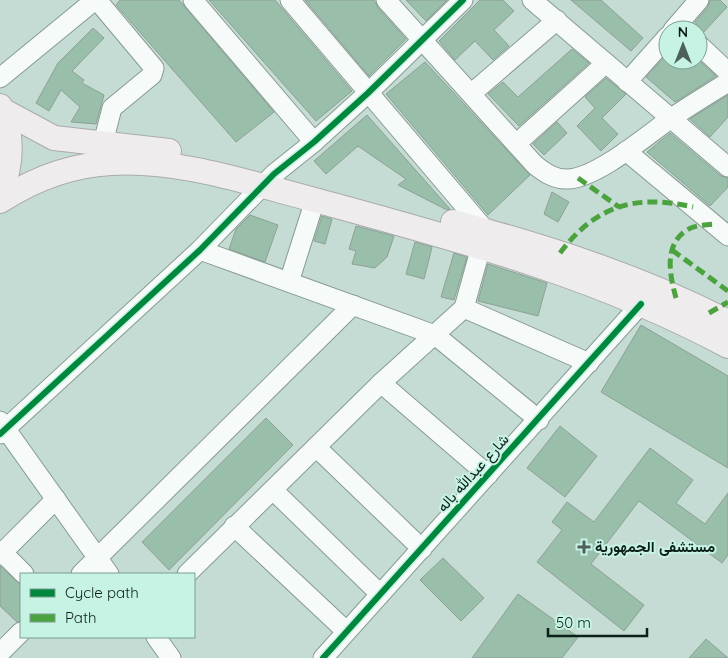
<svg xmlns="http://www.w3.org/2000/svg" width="728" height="658" viewBox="0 0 728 658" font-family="Quicksand,Vazirmatn,sans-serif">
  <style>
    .building { fill: #99bea9; stroke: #8ea096 }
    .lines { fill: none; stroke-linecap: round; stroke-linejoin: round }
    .minor-casing { stroke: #889b94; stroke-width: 21 }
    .major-casing { stroke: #aaabab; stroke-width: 26 }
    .minor { stroke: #f6faf8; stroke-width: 19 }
    .major { stroke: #eeeced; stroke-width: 24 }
    .quiet { stroke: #4da240; stroke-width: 5; stroke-dasharray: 10 5; stroke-linecap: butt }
    .cycleway-casing { stroke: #c6f3e3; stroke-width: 9 }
    .cycleway { stroke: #00873e; stroke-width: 6 }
    .poi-dot { fill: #4d615a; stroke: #c6f3e3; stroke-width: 2 }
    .labels { text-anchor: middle; stroke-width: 4; stroke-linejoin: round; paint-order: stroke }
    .street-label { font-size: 15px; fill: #0d1f19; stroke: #c6f3e3 }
    .poi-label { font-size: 15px; font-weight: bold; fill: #0d1f19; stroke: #c6f3e3; text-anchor: start }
  </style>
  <rect width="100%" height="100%" fill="#c4dcd3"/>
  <g class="building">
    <polygon points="120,0 179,0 274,112 236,142 116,5"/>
    <polygon points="209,0 275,0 352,91 316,121"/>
    <polygon points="305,0 374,0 378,8 406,39 369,76"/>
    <polygon points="406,0 447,0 426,21"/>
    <polygon points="480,0 503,0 514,11 494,30 509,46 493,60 475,41 455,60 439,41"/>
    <polygon points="571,0 601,0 643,38 631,51"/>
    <polygon points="710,0 720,0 727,7 702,34 698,33 698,27 695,22 708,7"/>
    <polygon points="93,28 104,38 72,71 84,80 82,83 104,95 96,124 71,122 80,107 61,90 49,111 36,103 58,63"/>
    <polygon points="572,49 589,63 519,126 488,94 503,82 518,97"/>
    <polygon points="668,53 668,60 698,59 716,76 675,102 646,77"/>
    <polygon points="425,62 530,175 488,215 386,94"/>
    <polygon points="606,78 626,94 602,118 618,134 601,151 577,126 595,108 585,97"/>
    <polygon points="728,95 728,117 710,137 690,119"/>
    <polygon points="367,115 450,209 447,210 398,185 406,179 358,146 326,174 314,161"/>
    <polygon points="557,122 567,133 544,155 533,144"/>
    <polygon points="670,133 721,176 728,178 728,187 710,206 647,152"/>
    <polygon points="552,192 569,202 558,222 544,214"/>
    <polygon points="250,215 278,225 265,262 229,249 236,229"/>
    <polygon points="322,216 332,219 325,244 314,241"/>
    <polygon points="356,226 394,236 387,257 375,268 352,264 356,251 349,249"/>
    <polygon points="415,242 432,247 424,279 406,274"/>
    <polygon points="454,253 467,257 454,300 441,297"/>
    <polygon points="488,264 547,283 538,316 478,301"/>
    <polygon points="641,325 728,376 728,468 601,392"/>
    <polygon points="266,418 293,445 169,570 142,542"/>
    <polygon points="560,426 597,456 565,497 527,468"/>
    <polygon points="650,448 693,480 676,503 705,524 728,493 728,555 722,563 639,501 591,564 644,605 624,631 537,562 562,530 552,522 567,502 594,522"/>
    <polygon points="443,558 484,598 461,621 420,580"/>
    <polygon points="0,566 21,585 21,621 17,622 0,606"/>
    <polygon points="518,594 578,637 562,658 472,658"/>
    <polygon points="706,639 728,658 689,658"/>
  </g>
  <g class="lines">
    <defs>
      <g id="minor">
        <polyline points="97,0 154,68 152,75 112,108 103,143"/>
        <polyline points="193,0 314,142"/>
        <polyline points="290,0 486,231"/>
        <path d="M386 0 535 165C545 173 555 180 569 179 598 177 646 136 670 119 689 106 709 94 728 82"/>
        <polyline points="532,0 728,167"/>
        <polyline points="673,30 699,0"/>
        <polyline points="698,44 728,72"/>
        <polyline points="0,78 95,0"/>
        <polyline points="627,82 668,36"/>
        <polyline points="472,93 557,20"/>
        <polyline points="516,144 606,63"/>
        <polyline points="626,151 728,236"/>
        <polyline points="200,250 435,335 539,420"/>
        <polyline points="289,282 315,200"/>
        <polyline points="464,308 481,247"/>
        <polyline points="381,383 464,308 589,363"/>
        <polyline points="0,421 109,574"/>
        <polyline points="0,434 200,250 274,174 314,142 368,93 463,0"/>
        <polyline points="316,447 422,549"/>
        <polyline points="273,490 380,594"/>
        <polyline points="234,526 346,631"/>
        <polyline points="2,552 24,574"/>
        <polyline points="0,555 56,499"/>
        <polyline points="81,574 353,305"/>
        <polyline points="187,574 381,383 488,475"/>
        <polyline points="156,637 171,658"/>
        <polyline points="0,653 21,632"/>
        <polyline points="323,658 641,304"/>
      </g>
      <g id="major">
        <path d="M0 106C13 129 13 167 0 190"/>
        <polyline points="2,110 54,138 169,151"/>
        <path d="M0 201C34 179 71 165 111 163 180 159 249 183 315 200 457 239 598 276 728 346"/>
        <path d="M453 222C547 247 641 277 728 322"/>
      </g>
    </defs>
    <use href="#minor" class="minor-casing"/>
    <use href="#major" class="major-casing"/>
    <use href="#minor" class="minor"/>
    <use href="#major" class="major"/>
    <g class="quiet">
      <polyline points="578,178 619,207"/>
      <polyline points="672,250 728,291"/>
      <path d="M560 253C596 205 636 194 693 207"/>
      <path d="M676 298C670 276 663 245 687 230 695 225 706 225 714 224"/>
      <polyline points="709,313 728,302"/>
    </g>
    <defs>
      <g id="cycleway">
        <polyline points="0,434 200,250 274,174 314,142 368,93 463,0"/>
        <polyline points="323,658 641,304"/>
      </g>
    </defs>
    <use href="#cycleway" class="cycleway-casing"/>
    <use href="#cycleway" class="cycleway"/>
  </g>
  <path class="poi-dot" d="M581.5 539.5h5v5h5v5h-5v5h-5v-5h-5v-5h5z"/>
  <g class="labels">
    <g class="street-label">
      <text transform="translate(473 473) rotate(-48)" y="5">شارع عبدالله باله</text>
    </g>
    <g class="poi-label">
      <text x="595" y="552">مستشفى الجمهورية</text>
    </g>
  </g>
  <rect x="20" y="573" width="175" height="65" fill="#c6f3e3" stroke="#7c9e92"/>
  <rect x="30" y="589" width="25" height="8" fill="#00873e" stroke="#7c9e92"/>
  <text x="65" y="598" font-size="15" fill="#0d1f19">Cycle path</text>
  <rect x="30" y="614" width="25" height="8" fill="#4da240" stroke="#7c9e92"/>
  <text x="65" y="623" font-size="15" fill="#0d1f19">Path</text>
  <g transform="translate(683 45)"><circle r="24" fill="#c6f3e3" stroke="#7c9e92"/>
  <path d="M0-4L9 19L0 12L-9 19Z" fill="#4d615a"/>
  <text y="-8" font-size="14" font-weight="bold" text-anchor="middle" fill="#0d1f19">N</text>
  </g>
  <path d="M548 628v8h99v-8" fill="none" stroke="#0d1f19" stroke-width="2.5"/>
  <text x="556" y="628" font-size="15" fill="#0d1f19" stroke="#c6f3e3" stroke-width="4" paint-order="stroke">50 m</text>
</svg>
